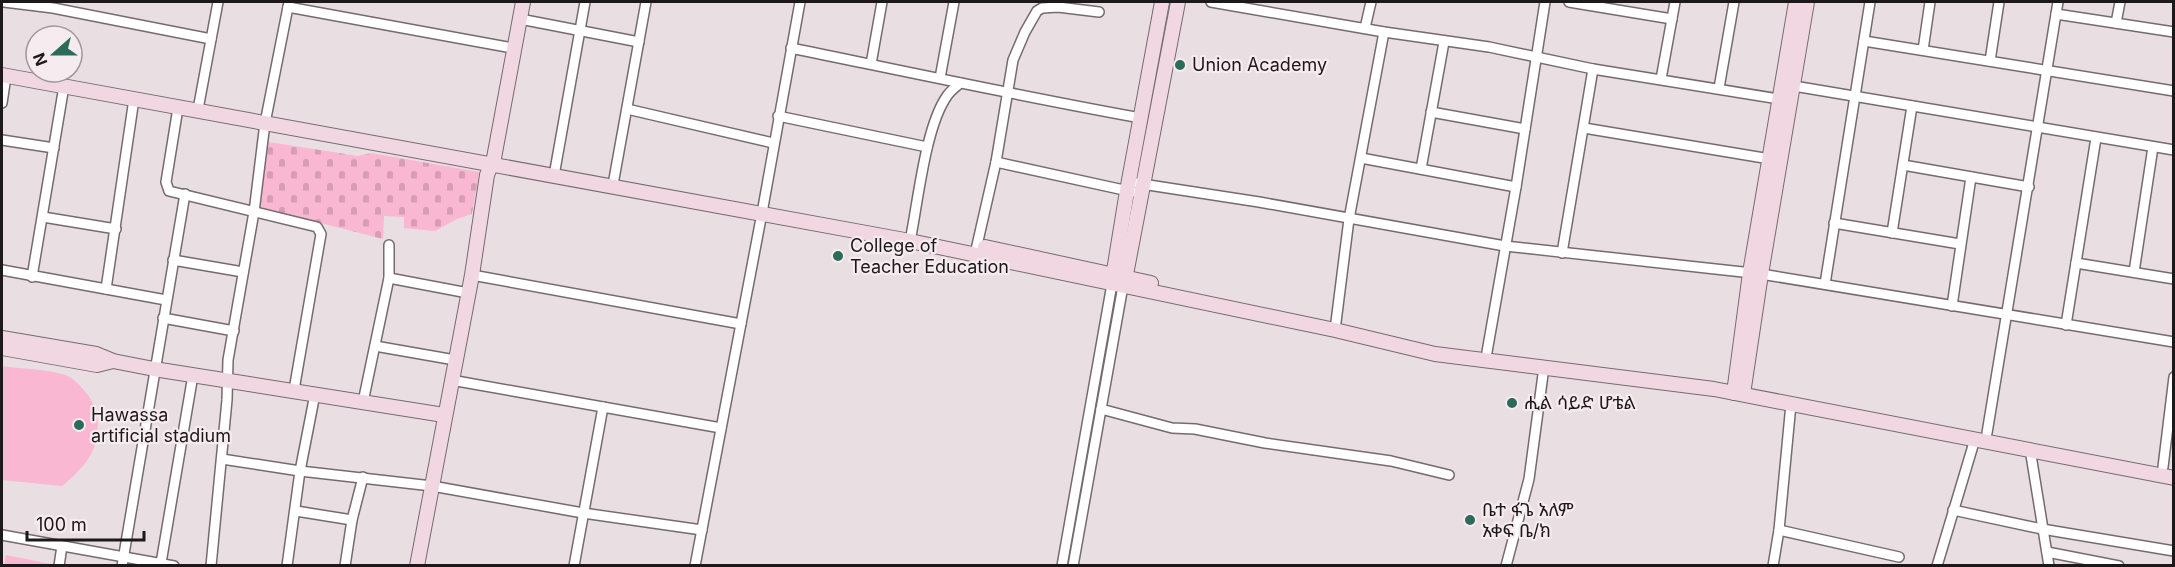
<svg xmlns="http://www.w3.org/2000/svg" width="2175" height="567" viewBox="0 0 2175 567" font-family="Inter,'Noto Sans Ethiopic',sans-serif">
  <style>
    .green { fill: #fab7d2 }
    .cemetery { fill: url(#cemetery-stones) }
    .lines { fill: none; stroke-linecap: round; stroke-linejoin: round }
    .street-casing { stroke: #756b6f; stroke-width: 12 }
    .secondary-casing { stroke: #756b6f; stroke-width: 16 }
    .street { stroke: #fff; stroke-width: 9 }
    .secondary { stroke: #f1d7e2; stroke-width: 14 }
    .poi-dot { fill: #2a6b5a; stroke: #f6ebef; stroke-width: 2 }
    .labels { text-anchor: middle; stroke-width: 4.5; stroke-linejoin: round; paint-order: stroke }
    .poi-label { font-size: 18px; fill: #1d191b; stroke: #f6ebef; text-anchor: start }
  </style>
  <defs>
    <pattern id="cemetery-stones" width="16" height="16" patternUnits="userSpaceOnUse" patternTransform="scale(1.5)"><rect width="16" height="16" fill="#fab7d2"/><path d="M2 7V4a2 2 0 0 1 4 0v3zM10 15v-3a2 2 0 0 1 4 0v3z" fill="#d69db4"/></pattern>
  </defs>
  <rect width="100%" height="100%" fill="#e9dee2"/>
  <g class="green">
    <path d="M2 366C21 369 43 369 62 374 72 376 81 386 87 394 104 415 100 448 82 467 76 474 69 480 62 486L2 480Z"/>
    <polygon points="6,555 51,564 51,565 4,565"/>
  </g>
  <polygon class="cemetery" points="269,142 358,156 371,153 479,172 472,214 457,219 435,231 404,228 404,217 384,216 383,239 262,208 260,203"/>
  <g class="lines">
    <defs>
      <g id="street">
        <polyline points="4,2 53,8 211,39"/>
        <polyline points="1211,2 1384,32 1489,47 1593,69 1785,100"/>
        <polyline points="1569,2 1672,19"/>
        <polyline points="288,7 507,47"/>
        <polyline points="2056,14 2174,32"/>
        <polyline points="520,19 639,42"/>
        <polyline points="2116,23 2120,2"/>
        <polyline points="1365,28 1371,2"/>
        <polyline points="1864,41 2174,91"/>
        <path d="M791 48C908 72 1024 97 1141 118"/>
        <polyline points="1923,50 1930,2"/>
        <polyline points="1990,61 1999,2"/>
        <polyline points="871,64 882,2"/>
        <polyline points="940,78 954,2"/>
        <polyline points="1661,79 1675,2"/>
        <polyline points="1788,85 2174,150"/>
        <polyline points="1719,88 1734,2"/>
        <polyline points="2,103 6,76"/>
        <polyline points="199,104 218,2"/>
        <polyline points="178,108 166,182 169,191 317,227 321,234 294,390"/>
        <polyline points="627,109 773,143"/>
        <polyline points="1431,112 1525,129"/>
        <polyline points="778,116 927,147"/>
        <polyline points="1584,128 1770,159"/>
        <polyline points="2,140 54,148"/>
        <polyline points="1361,158 1516,187"/>
        <polyline points="996,162 1133,192"/>
        <polyline points="1903,165 2029,187"/>
        <polyline points="1421,169 1444,42"/>
        <polyline points="555,170 585,2"/>
        <polyline points="614,179 646,2"/>
        <polyline points="1129,182 1259,202 1505,246 1761,274 2174,342"/>
        <polyline points="43,217 116,229"/>
        <polyline points="1834,223 1960,244"/>
        <polyline points="1892,233 1912,106"/>
        <path d="M910 241C918 203 925 127 947 96 950 91 956 87 960 83"/>
        <polyline points="1562,253 1593,69"/>
        <polyline points="975,254 996,162 1013,60 1025,32 1037,11 1042,8 1058,7 1099,12"/>
        <polyline points="173,260 243,272"/>
        <polyline points="2076,263 2174,279"/>
        <polyline points="2,270 166,300"/>
        <polyline points="2134,272 2153,147"/>
        <polyline points="472,275 741,324"/>
        <polyline points="32,277 64,86"/>
        <polyline points="389,278 468,293"/>
        <polyline points="1825,284 1870,2"/>
        <polyline points="106,289 134,99"/>
        <polyline points="1952,306 1971,177"/>
        <polyline points="163,318 234,331"/>
        <polyline points="2066,325 2096,138"/>
        <polyline points="1335,330 1349,219 1384,32"/>
        <polyline points="375,346 455,360"/>
        <polyline points="1487,352 1516,187 1545,2"/>
        <polyline points="451,380 721,428"/>
        <polyline points="363,402 389,278 389,245"/>
        <polyline points="1101,409 1172,428 1195,429 1265,443 1391,461 1449,475"/>
        <polyline points="1987,433 2058,2"/>
        <polyline points="2030,449 2049,566"/>
        <polyline points="222,459 300,471 432,486 583,513 702,530"/>
        <polyline points="2163,467 2174,377"/>
        <polyline points="1953,510 2042,529 2174,551"/>
        <polyline points="296,511 352,520"/>
        <polyline points="1779,530 1899,557"/>
        <polyline points="2,535 174,566"/>
        <polyline points="2047,552 2119,566"/>
        <polyline points="161,563 193,375"/>
        <polyline points="59,566 62,546"/>
        <polyline points="122,566 185,194"/>
        <polyline points="211,566 227,400 228,360 254,212 265,123 289,2"/>
        <polyline points="287,566 300,471 315,394"/>
        <polyline points="345,566 352,520 363,477"/>
        <polyline points="574,566 603,407"/>
        <polyline points="695,566 762,213 800,2"/>
        <polyline points="1062,566 1112,284"/>
        <polyline points="1073,566 1123,286"/>
        <polyline points="1506,566 1529,479 1544,367"/>
        <polyline points="1773,566 1779,530 1791,404"/>
        <polyline points="1937,566 1975,439"/>
      </g>
      <g id="secondary">
        <polyline points="2,75 910,241 1335,330 1435,354 1714,389 2174,478"/>
        <polyline points="985,247 1151,283"/>
        <polyline points="1112,283 1127,191 1162,2"/>
        <polyline points="1124,285 1178,2"/>
        <polyline points="2,338 96,354 113,361 154,369 444,415"/>
        <polyline points="2,348 97,365 113,361"/>
        <polyline points="1734,393 1750,273 1796,2"/>
        <polyline points="1743,394 1761,274 1807,2"/>
        <polyline points="417,566 472,275 487,175 494,158 523,2"/>
      </g>
    </defs>
    <use href="#street" class="street-casing"/>
    <use href="#secondary" class="secondary-casing"/>
    <use href="#street" class="street"/>
    <use href="#secondary" class="secondary"/>
  </g>
  <g class="poi-dot">
    <circle cx="1180" cy="65" r="6"/>
    <circle cx="838" cy="256" r="6"/>
    <circle cx="1512" cy="403" r="6"/>
    <circle cx="79" cy="425" r="6"/>
    <circle cx="1470" cy="520" r="6"/>
  </g>
  <g class="labels">
    <g class="poi-label">
      <text x="1192" y="71">Union Academy</text>
      <text x="850" y="252">College of<tspan x="850" dy="21">Teacher Education</tspan></text>
      <text x="1524" y="409">ሒል ሳይድ ሆቴል</text>
      <text x="91" y="421">Hawassa<tspan x="91" dy="21">artificial stadium</tspan></text>
      <text x="1482" y="516">ቤተ ፋጌ አለም<tspan x="1482" dy="21">አቀፍ ቤ/ክ</tspan></text>
    </g>
  </g>
  <rect width="2175" height="567" fill="none" stroke="#1d191b" stroke-width="6"/>
  <g transform="translate(54 54) rotate(249)"><circle r="28" fill="#f6ebef" stroke="#9f979a" stroke-width="1.5"/>
  <path d="M0-4.5L10 22L0 15L-10 22Z" fill="#2a6b5a"/>
  <text y="-9" font-size="16" font-weight="bold" text-anchor="middle" fill="#1d191b">N</text>
  </g>
  <path d="M27 531v9h117v-9" fill="none" stroke="#1d191b" stroke-width="3"/>
  <text x="36" y="531" font-size="18" fill="#1d191b" stroke="#f6ebef" stroke-width="4.5" paint-order="stroke">100 m</text>
</svg>
